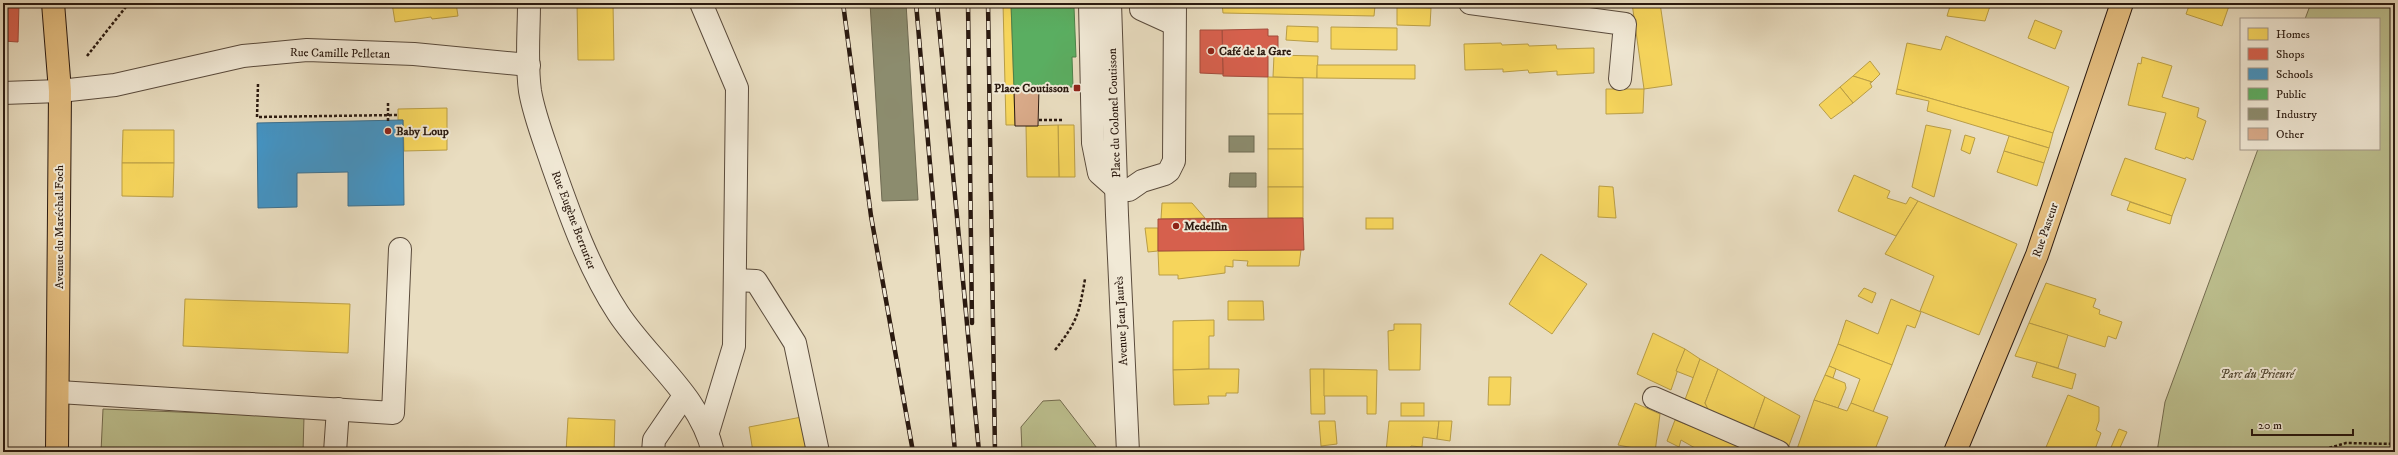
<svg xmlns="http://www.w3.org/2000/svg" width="2398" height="455" viewBox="0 0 2398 455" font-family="'IM FELL DW Pica',serif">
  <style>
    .green { fill: #bcbf8e; stroke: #746c4f }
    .homes { fill: #f6d55c; stroke: #b99d45 }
    .shops { fill: #d6604d; stroke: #a34b3b }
    .schools { fill: #4393c3; stroke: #3c6f8d }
    .public { fill: #5aae61; stroke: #4c8249 }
    .industry { fill: #8c8c6e; stroke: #6f6a52 }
    .building { fill: #d9aa89; stroke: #2b1a10 }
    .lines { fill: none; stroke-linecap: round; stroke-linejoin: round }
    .minor-casing { stroke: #5a4b3c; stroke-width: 24 }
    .major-casing { stroke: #2b1a10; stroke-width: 24 }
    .path { stroke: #2b1a10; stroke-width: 2.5; stroke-dasharray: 3 2; stroke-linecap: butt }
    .minor { stroke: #f1e9d6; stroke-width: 22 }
    .major { stroke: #e4be80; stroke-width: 22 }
    .rail-casing { stroke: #2b1a10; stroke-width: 4.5 }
    .rail { stroke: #f1e9d6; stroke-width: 3; stroke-dasharray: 9; stroke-linecap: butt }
    .poi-dot { fill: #8f2418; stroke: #f1e9d6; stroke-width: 1.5 }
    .labels { text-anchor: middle; stroke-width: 4; stroke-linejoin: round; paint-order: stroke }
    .poi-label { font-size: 12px; font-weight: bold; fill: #2b1a10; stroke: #f1e9d6; text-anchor: start }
    .street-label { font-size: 12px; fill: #2b1a10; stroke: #f1e9d6 }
    .park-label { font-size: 12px; font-style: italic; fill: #564c36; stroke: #f1e9d6 }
  </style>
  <rect width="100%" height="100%" fill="#e9ddc0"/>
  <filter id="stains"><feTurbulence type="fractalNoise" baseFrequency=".005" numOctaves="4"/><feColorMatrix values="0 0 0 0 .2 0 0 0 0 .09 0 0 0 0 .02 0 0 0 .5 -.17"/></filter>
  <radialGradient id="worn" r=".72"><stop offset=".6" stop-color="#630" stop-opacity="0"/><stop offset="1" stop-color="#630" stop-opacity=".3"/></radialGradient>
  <g class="green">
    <polygon points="2311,3 2395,3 2395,452 2157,452 2165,402 2258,149 2379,149 2379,19 2305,19"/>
    <polygon points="1060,400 1100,452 1022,452 1021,427 1043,401"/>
    <polygon points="103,409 304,417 303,452 101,452"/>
  </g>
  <g class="homes">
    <polygon points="226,3 237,3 233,8"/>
    <polygon points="392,3 456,3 458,16 432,19 431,17 395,22"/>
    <polygon points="577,3 613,3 614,60 578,60"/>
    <polygon points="1003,3 1011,3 1015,125 1006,125"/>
    <polygon points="1222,3 1250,4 1375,6 1374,16 1223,13"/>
    <polygon points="1632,3 1660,3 1672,85 1644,89"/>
    <polygon points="1951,3 1991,3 1985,21 1947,16"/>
    <polygon points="2190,3 2230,3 2222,26 2186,14"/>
    <polygon points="1397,7 1431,8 1430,26 1397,25"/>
    <polygon points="2035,20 2062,31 2055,49 2028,38"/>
    <polygon points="1287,26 1318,27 1318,42 1286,40"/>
    <polygon points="1331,27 1397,28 1397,50 1331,49"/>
    <polygon points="1946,36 2069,87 2053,133 1897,89 1907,43 1941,50"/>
    <polygon points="1501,43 1502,45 1528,44 1529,46 1556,45 1557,49 1594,48 1594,73 1557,75 1557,71 1529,73 1528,70 1503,72 1503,69 1465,70 1464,44"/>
    <polygon points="1274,55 1318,56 1317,78 1273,77"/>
    <polygon points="2142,57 2172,66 2162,97 2199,108 2197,117 2206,121 2193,160 2186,157 2185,159 2155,149 2166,113 2128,105 2138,63 2141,64"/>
    <polygon points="1870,61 1880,74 1872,82 1853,76"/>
    <polygon points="1317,65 1415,65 1415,79 1317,78"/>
    <polygon points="1853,76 1872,82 1870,83 1872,87 1853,103 1840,87"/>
    <polygon points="1268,77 1303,78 1303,114 1268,114"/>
    <polygon points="1840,87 1853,103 1831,119 1819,105"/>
    <polygon points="1606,89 1644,89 1643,113 1606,114"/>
    <polygon points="1897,89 2053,133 2049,148 1927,111 1929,101 1896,94"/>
    <polygon points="447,108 447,150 404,151 403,120 398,120 398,109"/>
    <rect x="1268" y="114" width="35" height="35"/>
    <polygon points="1058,125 1074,125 1075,177 1059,177"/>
    <polygon points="1058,125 1059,177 1027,177 1026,126"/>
    <polygon points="1926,125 1951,130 1934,197 1912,187"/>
    <polygon points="123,130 174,130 174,163 122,163"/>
    <polygon points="1965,135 1975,138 1970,154 1961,150"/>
    <polygon points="2009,136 2049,148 2044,163 2004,151"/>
    <rect x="1268" y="149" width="35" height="38"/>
    <polygon points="2004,151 2044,163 2037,186 1997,172"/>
    <polygon points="2125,158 2186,179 2172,216 2111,195"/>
    <polygon points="122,163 174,163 173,197 122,196"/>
    <polygon points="1854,175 1890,191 1887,198 1906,204 1910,197 1918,201 1896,236 1838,211"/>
    <polygon points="1599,186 1613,187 1616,218 1598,217"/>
    <rect x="1268" y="187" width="35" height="31"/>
    <polygon points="1918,201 2017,244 1979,335 1920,311 1934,276 1885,254"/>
    <polygon points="2130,202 2172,216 2170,224 2127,210"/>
    <polygon points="1162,203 1192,203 1205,218 1161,219"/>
    <rect x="1366" y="218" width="27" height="11"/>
    <polygon points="1145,228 1158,228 1158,251 1148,252"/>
    <polygon points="1210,250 1301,250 1299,266 1247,266 1248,261 1233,260 1233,267 1225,266 1225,273 1178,279 1178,275 1159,275 1158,251"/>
    <polygon points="1541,254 1587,284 1552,334 1509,304"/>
    <polygon points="2046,283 2096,299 2093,307 2100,310 2099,314 2122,322 2116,339 2108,336 2105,347 2029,323"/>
    <polygon points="1864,288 1876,293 1872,303 1858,296"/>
    <polygon points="185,299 350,304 348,353 183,346"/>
    <polygon points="1891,299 1921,312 1915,328 1907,325 1892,365 1838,344 1846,320 1878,334"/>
    <polygon points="1228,301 1263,301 1264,320 1228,320"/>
    <polygon points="1214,320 1214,336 1209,336 1209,369 1173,370 1173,321"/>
    <polygon points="2029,323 2068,335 2058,368 2015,356"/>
    <polygon points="1394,324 1421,324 1420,370 1389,370 1388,331 1394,330"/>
    <polygon points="1653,333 1685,349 1671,390 1637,374"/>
    <polygon points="1838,344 1892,365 1873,412 1851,403 1860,379 1829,366"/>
    <polygon points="1685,349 1700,359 1694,378 1676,371"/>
    <polygon points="1700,359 1718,369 1705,403 1709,411 1683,405"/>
    <polygon points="2037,362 2076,374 2072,389 2032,377"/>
    <polygon points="1829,366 1836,369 1833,378 1825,375"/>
    <polygon points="1209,369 1239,369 1238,393 1226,393 1226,396 1208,396 1209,404 1174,405 1173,370"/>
    <polygon points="1310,369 1324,369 1325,414 1311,414"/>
    <polygon points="1324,369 1377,370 1376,414 1367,414 1367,396 1324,396"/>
    <polygon points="1718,369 1765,397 1753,430 1709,411 1705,403"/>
    <polygon points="1825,375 1845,383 1846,388 1838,408 1814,400"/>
    <polygon points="1489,377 1511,377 1510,405 1488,405"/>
    <polygon points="2068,395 2099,407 2099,421 2096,430 2101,433 2094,452 2044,452"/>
    <polygon points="1765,397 1800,416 1788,448 1753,430"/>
    <polygon points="1814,400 1847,411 1851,403 1888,417 1874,452 1796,452"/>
    <rect x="1401" y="403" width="23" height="13"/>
    <polygon points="1635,403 1660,414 1655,452 1618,445"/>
    <polygon points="807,416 813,452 753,452 749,427"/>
    <polygon points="568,418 615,420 614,452 566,452"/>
    <polygon points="1675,420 1713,435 1756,452 1702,452 1681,440 1679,447 1667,441"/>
    <polygon points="1319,421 1335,421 1337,444 1321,446"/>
    <polygon points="1389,421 1439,421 1437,439 1423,437 1422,447 1411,446 1409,452 1386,452"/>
    <polygon points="1439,421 1452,421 1450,441 1437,439"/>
    <polygon points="2119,429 2127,432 2118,452 2109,452"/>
  </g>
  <g class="shops">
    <polygon points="3,3 19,3 18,42 3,41"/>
    <polygon points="1268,29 1268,36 1278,36 1278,52 1268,51 1268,77 1223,76 1222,30"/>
    <polygon points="1200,30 1222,30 1223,74 1200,73"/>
    <polygon points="1303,218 1304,250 1158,251 1158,219"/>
  </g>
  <polygon class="schools" points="403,120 404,205 348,206 348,172 297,173 297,207 258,208 257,123"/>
  <polygon class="public" points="1011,3 1070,3 1070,8 1074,7 1076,57 1072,57 1073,87 1014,88"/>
  <g class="industry">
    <polygon points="870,3 906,3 918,200 882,201"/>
    <rect x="1229" y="136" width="25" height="16"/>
    <polygon points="1230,173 1256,173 1256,187 1229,187"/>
  </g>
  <polygon class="building" points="1014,88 1039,88 1038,126 1015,126"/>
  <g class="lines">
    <defs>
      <g id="minor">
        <path d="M529 3C529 32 526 62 530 91 534 115 544 140 552 164 570 215 588 267 618 313 648 359 700 396 713 452"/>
        <polyline points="701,3 737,88 734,346 708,432"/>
        <polyline points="1090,3 1093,143 1099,173 1117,189"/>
        <polyline points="1110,3 1117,215 1128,452"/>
        <polyline points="1141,3 1141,9 1174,24"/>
        <polyline points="1470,3 1625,24 1620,79"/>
        <polyline points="3,93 60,91 115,85 243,56 307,50 414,54 529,65"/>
        <polyline points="1117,189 1129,190 1142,181 1165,174 1169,171 1174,161 1175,3"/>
        <polyline points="735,280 756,281 795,343 818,452"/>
        <polyline points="59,392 393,413 400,249"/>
        <polyline points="1654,398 1779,452"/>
        <polyline points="335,452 338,409"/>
        <polyline points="653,452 654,440 684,396"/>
      </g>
      <g id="major">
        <polyline points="53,3 60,91 57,452"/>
        <polyline points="1955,452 2037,255 2122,3"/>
      </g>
    </defs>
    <use href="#minor" class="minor-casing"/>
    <use href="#major" class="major-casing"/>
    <g class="path">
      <polyline points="87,56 129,3"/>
      <polyline points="258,84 257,117 398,115"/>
      <polyline points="388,103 388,121"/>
      <polyline points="1039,120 1063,120"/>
      <path d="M1055 350C1077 322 1079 314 1085 279"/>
      <polyline points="2315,452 2346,443 2395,444"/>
    </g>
    <use href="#minor" class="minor"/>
    <use href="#major" class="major"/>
    <defs>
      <g id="rail">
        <polyline points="843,3 871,216 913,452"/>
        <polyline points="916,3 955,452"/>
        <polyline points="937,3 979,452"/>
        <polyline points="968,3 972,323"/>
        <polyline points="988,3 995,452"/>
      </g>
    </defs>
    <use href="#rail" class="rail-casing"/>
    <use href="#rail" class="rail"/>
  </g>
  <g class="poi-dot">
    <circle cx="1211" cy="51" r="4"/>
    <rect x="1073" y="84" width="8" height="8" rx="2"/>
    <circle cx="388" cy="131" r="4"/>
    <circle cx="1176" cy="226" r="4"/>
  </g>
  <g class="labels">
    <g class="poi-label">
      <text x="1219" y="55">Café de la Gare</text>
      <text x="1069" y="92" text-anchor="end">Place Coutisson</text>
      <text x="396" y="135">Baby Loup</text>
      <text x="1184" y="230">Medellìn</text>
    </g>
    <g class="street-label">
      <text transform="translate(340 53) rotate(1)" y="4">Rue Camille Pelletan</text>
      <text transform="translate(1114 113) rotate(-92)" y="4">Place du Colonel Coutisson</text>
      <text transform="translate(574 220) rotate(69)" y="4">Rue Eugène Berrurier</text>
      <text transform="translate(59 227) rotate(-90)" y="4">Avenue du Maréchal Foch</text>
      <text transform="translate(2045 230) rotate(-71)" y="4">Rue Pasteur</text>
      <text transform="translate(1121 321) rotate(-93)" y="4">Avenue Jean Jaurès</text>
    </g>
    <g class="park-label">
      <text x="2257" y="378">Parc du Prieuré</text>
    </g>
  </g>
  <rect width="2398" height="455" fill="none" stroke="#e9ddc0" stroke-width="16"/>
  <rect x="4" y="4" width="2390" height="447" fill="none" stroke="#2b1a10" stroke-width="2"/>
  <rect x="8" y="8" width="2382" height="439" fill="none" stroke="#2b1a10"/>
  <rect x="2240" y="18" width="140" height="132" fill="#f1e9d6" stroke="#a29687"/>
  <rect x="2248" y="28" width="20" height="12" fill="#f6d55c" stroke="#a29687"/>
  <text x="2276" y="38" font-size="12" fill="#2b1a10">Homes</text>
  <rect x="2248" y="48" width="20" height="12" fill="#d6604d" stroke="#a29687"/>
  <text x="2276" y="58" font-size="12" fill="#2b1a10">Shops</text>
  <rect x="2248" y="68" width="20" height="12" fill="#4393c3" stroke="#a29687"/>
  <text x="2276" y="78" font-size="12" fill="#2b1a10">Schools</text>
  <rect x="2248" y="88" width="20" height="12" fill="#5aae61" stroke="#a29687"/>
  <text x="2276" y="98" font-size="12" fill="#2b1a10">Public</text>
  <rect x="2248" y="108" width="20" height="12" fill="#8c8c6e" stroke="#a29687"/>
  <text x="2276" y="118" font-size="12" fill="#2b1a10">Industry</text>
  <rect x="2248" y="128" width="20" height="12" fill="#d9aa89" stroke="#a29687"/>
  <text x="2276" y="138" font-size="12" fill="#2b1a10">Other</text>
  <path d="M2252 429v6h101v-6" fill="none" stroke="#2b1a10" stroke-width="2"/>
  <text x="2258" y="429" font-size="12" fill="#2b1a10" stroke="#f1e9d6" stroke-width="3" paint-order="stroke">20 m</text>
  <rect width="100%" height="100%" filter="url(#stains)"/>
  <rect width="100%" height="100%" fill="url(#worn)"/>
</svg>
